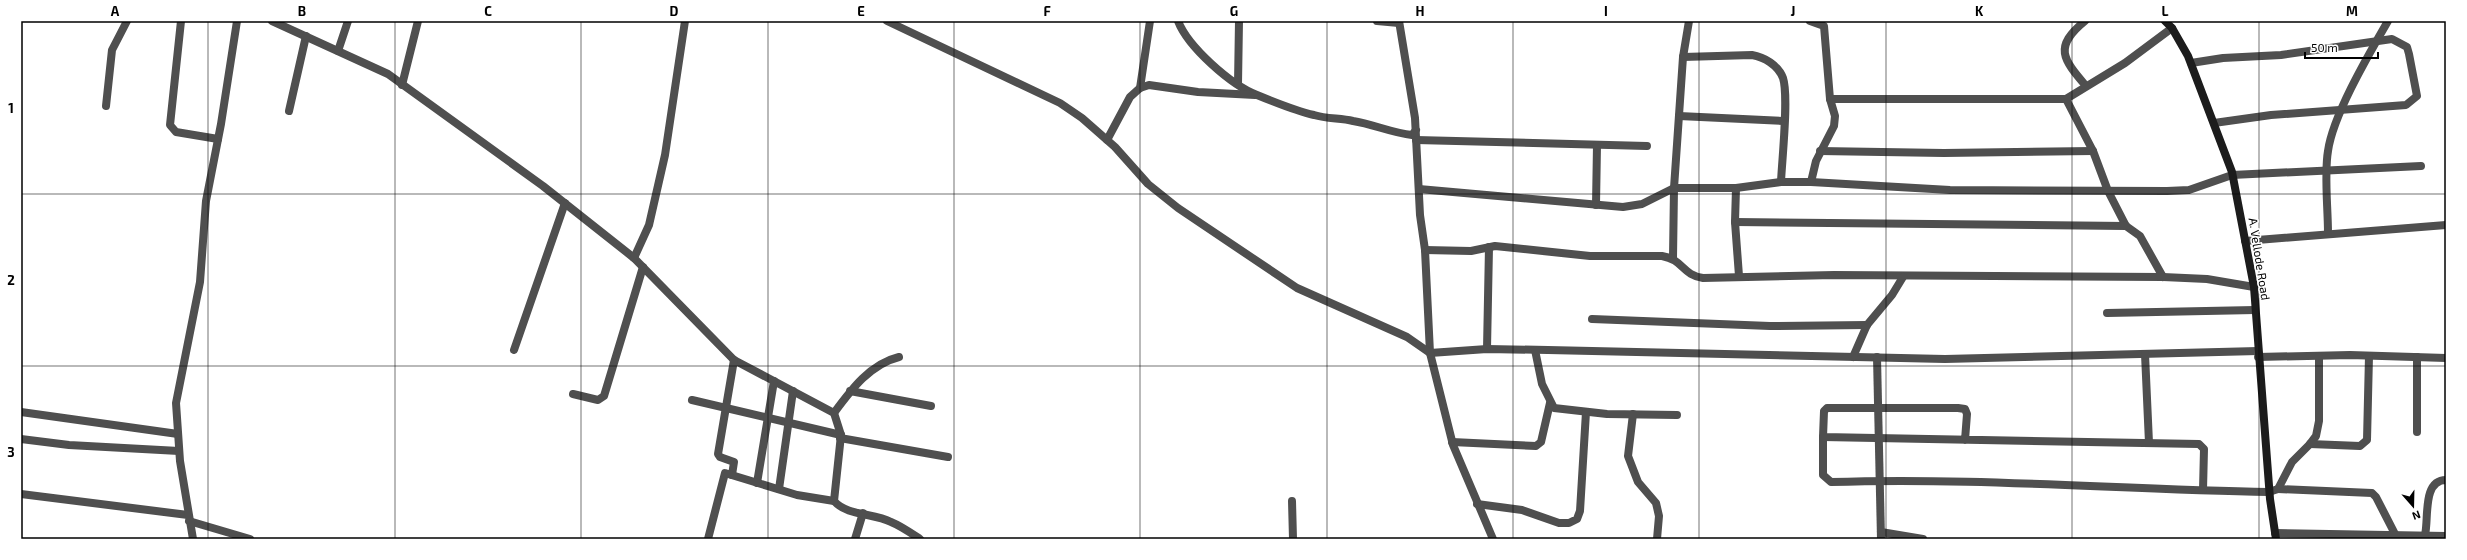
<svg xmlns="http://www.w3.org/2000/svg" width="2467" height="560" viewBox="0 0 2467 560" font-family="'Exo 2',sans-serif">
  <style>
    .lines { fill: none; stroke-linecap: round; stroke-linejoin: round }
    .minor { stroke: #4f4f4f; stroke-width: 8 }
    .tertiary { stroke: #4f4f4f; stroke-width: 8 }
    .secondary { stroke: #1c1c1c; stroke-width: 8 }
    .grid { fill: none; stroke: #000; stroke-width: 1; stroke-opacity: 0.55 }
    .labels { text-anchor: middle; stroke-width: 3; stroke-linejoin: round; paint-order: stroke }
    .street-label { font-size: 12px; fill: #000; stroke: #fff }
    .neatline { fill: none; stroke: #000; stroke-width: 1.5 }
    .grid-label { font-size: 13px; text-anchor: middle; font-weight: bold; fill: #000 }
  </style>
  <rect width="100%" height="100%" fill="#fff"/>
  <g class="lines">
    <g class="minor">
      <polyline points="181,21 170,125 176,132 218,139"/>
      <path d="M272 21 388 74 543 186 634 258 734 360 834 413 841 435 834 501C847 516 874 513 891 522 901 526 911 533 920 539"/>
      <path d="M1178 21C1188 47 1231 85 1257 95 1274 102 1296 111 1314 115 1327 119 1340 118 1353 121 1373 124 1392 133 1412 135L1416 130"/>
      <polyline points="1377,21 1399,23"/>
      <polyline points="1399,21 1415,118 1420,215 1425,250 1430,353 1487,349 1548,350 1945,359 2258,351"/>
      <polyline points="1689,21 1683,57 1674,188 1736,188 1781,182 1811,182 1950,190 2167,191 2189,190 2232,175 2421,166"/>
      <polyline points="1810,21 1824,26 1830,99 1835,116 1834,126 1816,161 1811,182"/>
      <path d="M2085 21C2053 47 2063 59 2086 86"/>
      <polyline points="338,51 348,21"/>
      <path d="M1683 57 1752 55C1764 57 1778 65 1783 78 1789 96 1782 159 1781 182"/>
      <polyline points="2191,63 2223,58 2281,55 2392,39 2407,47 2409,54 2417,96 2406,105 2271,115 2214,123"/>
      <polyline points="1238,84 1239,21"/>
      <polyline points="402,85 418,21"/>
      <polyline points="1140,88 1150,21"/>
      <polyline points="1830,99 2066,99 2093,151 2108,191 2126,226 2140,236 2163,277"/>
      <polyline points="2066,99 2125,63 2172,28"/>
      <polyline points="106,106 112,50 127,21"/>
      <polyline points="289,111 306,36"/>
      <polyline points="1679,116 1783,121"/>
      <polyline points="1107,140 1130,97 1140,88 1149,85 1198,92 1255,95"/>
      <polyline points="1416,140 1647,146"/>
      <polyline points="1820,151 1944,153 2093,151"/>
      <polyline points="1736,188 1735,222 1739,276"/>
      <polyline points="1419,189 1623,207 1642,204 1674,188 1673,258"/>
      <polyline points="1596,205 1597,145"/>
      <polyline points="1735,222 2126,226"/>
      <path d="M2328 233C2328 208 2324 174 2328 151 2333 115 2369 54 2388 21"/>
      <polyline points="2245,241 2446,225"/>
      <path d="M1425 250 1471 251 1495 246 1590 256H1662C1684 260 1682 275 1703 278L1834 275 2163 277 2207 279 2254 287"/>
      <polyline points="634,258 649,225 665,155 685,21"/>
      <polyline points="2107,313 2255,310"/>
      <polyline points="1592,319 1770,326 1867,325"/>
      <polyline points="1487,349 1489,247"/>
      <polyline points="514,350 565,203"/>
      <polyline points="1535,350 1542,384 1554,408 1607,414 1677,415"/>
      <polyline points="2145,354 2149,443"/>
      <polyline points="1853,357 1867,325 1892,295 1903,277"/>
      <polyline points="1877,357 1881,539"/>
      <polyline points="2258,357 2350,355 2446,358"/>
      <polyline points="2417,357 2417,432"/>
      <polyline points="850,391 931,406"/>
      <polyline points="573,394 598,400 604,396 643,267"/>
      <polyline points="692,400 841,435"/>
      <polyline points="21,412 178,434"/>
      <path d="M834 413C851 390 870 364 899 357"/>
      <polyline points="1633,414 1628,456 1638,482 1656,503 1659,516 1657,539"/>
      <path d="M1823 437V475L1831 482C1977 477 2123 490 2269 492L2278 489 2292 462 2310 444 2316 436 2319 421V356"/>
      <polyline points="840,438 948,457"/>
      <polyline points="21,439 69,445 179,451"/>
      <polyline points="1965,440 1967,414 1965,409 1958,408 1827,408 1824,411 1823,437 2199,444 2204,449 2203,490"/>
      <polyline points="1452,442 1536,446 1541,442 1550,403"/>
      <polyline points="2310,444 2360,446 2367,440 2369,356"/>
      <polyline points="732,475 734,462 720,457 718,454 734,360"/>
      <polyline points="757,483 774,381"/>
      <polyline points="779,489 793,391"/>
      <polyline points="2278,489 2372,493 2376,497 2395,534"/>
      <polyline points="21,494 188,515"/>
      <polyline points="1292,501 1293,539"/>
      <polyline points="1477,504 1522,510 1559,523 1569,523 1577,519 1580,511 1586,412"/>
      <polyline points="189,521 250,539"/>
      <polyline points="1881,532 1923,539"/>
      <polyline points="2275,533 2446,536"/>
      <path d="M2425 535C2429 519 2422 480 2446 480"/>
      <polyline points="708,539 725,473 797,495 834,501"/>
      <polyline points="855,539 863,513"/>
    </g>
    <g class="tertiary">
      <polyline points="887,21 1060,103 1082,118 1115,147 1148,184 1178,208 1297,288 1407,337 1430,353 1453,445 1493,539"/>
      <polyline points="193,539 180,461 176,403 200,282 206,201 221,124 237,21"/>
    </g>
    <polyline class="secondary" points="2165,21 2172,28 2188,56 2232,172 2254,287 2270,499 2276,539"/>
  </g>
  <path class="grid" d="M208 21V539M395 21V539M581 21V539M768 21V539M954 21V539M1140 21V539M1327 21V539M1513 21V539M1699 21V539M1886 21V539M2072 21V539M2259 21V539M21 194H2446M21 366H2446"/>
  <g class="labels">
    <g class="street-label">
      <text transform="translate(2259 259) rotate(81)" y="4">A. Vellode Road</text>
    </g>
  </g>
  <rect width="2467" height="560" fill="none" stroke="#ffffff" stroke-width="44"/>
  <g transform="translate(2413 506) rotate(160)" stroke="#ffffff" stroke-width="3" paint-order="stroke">
  <path d="M0-3L7 15L0 10L-7 15Z" fill="#000000"/>
  <text y="-6" font-size="11" font-weight="bold" text-anchor="middle" fill="#000000">N</text>
  </g>
  <path d="M2305 52v6h73v-6" fill="none" stroke="#000000" stroke-width="2"/>
  <text x="2311" y="52" font-size="12" fill="#000000" stroke="#ffffff" stroke-width="3" paint-order="stroke">50 m</text>
  <rect x="22" y="22" width="2423" height="516" class="neatline"/>
  <g class="grid-label">
    <text x="115" y="16">A</text>
    <text x="302" y="16">B</text>
    <text x="488" y="16">C</text>
    <text x="674" y="16">D</text>
    <text x="861" y="16">E</text>
    <text x="1047" y="16">F</text>
    <text x="1234" y="16">G</text>
    <text x="1420" y="16">H</text>
    <text x="1606" y="16">I</text>
    <text x="1793" y="16">J</text>
    <text x="1979" y="16">K</text>
    <text x="2165" y="16">L</text>
    <text x="2352" y="16">M</text>
    <text x="11" y="113">1</text>
    <text x="11" y="285">2</text>
    <text x="11" y="457">3</text>
  </g>
</svg>
